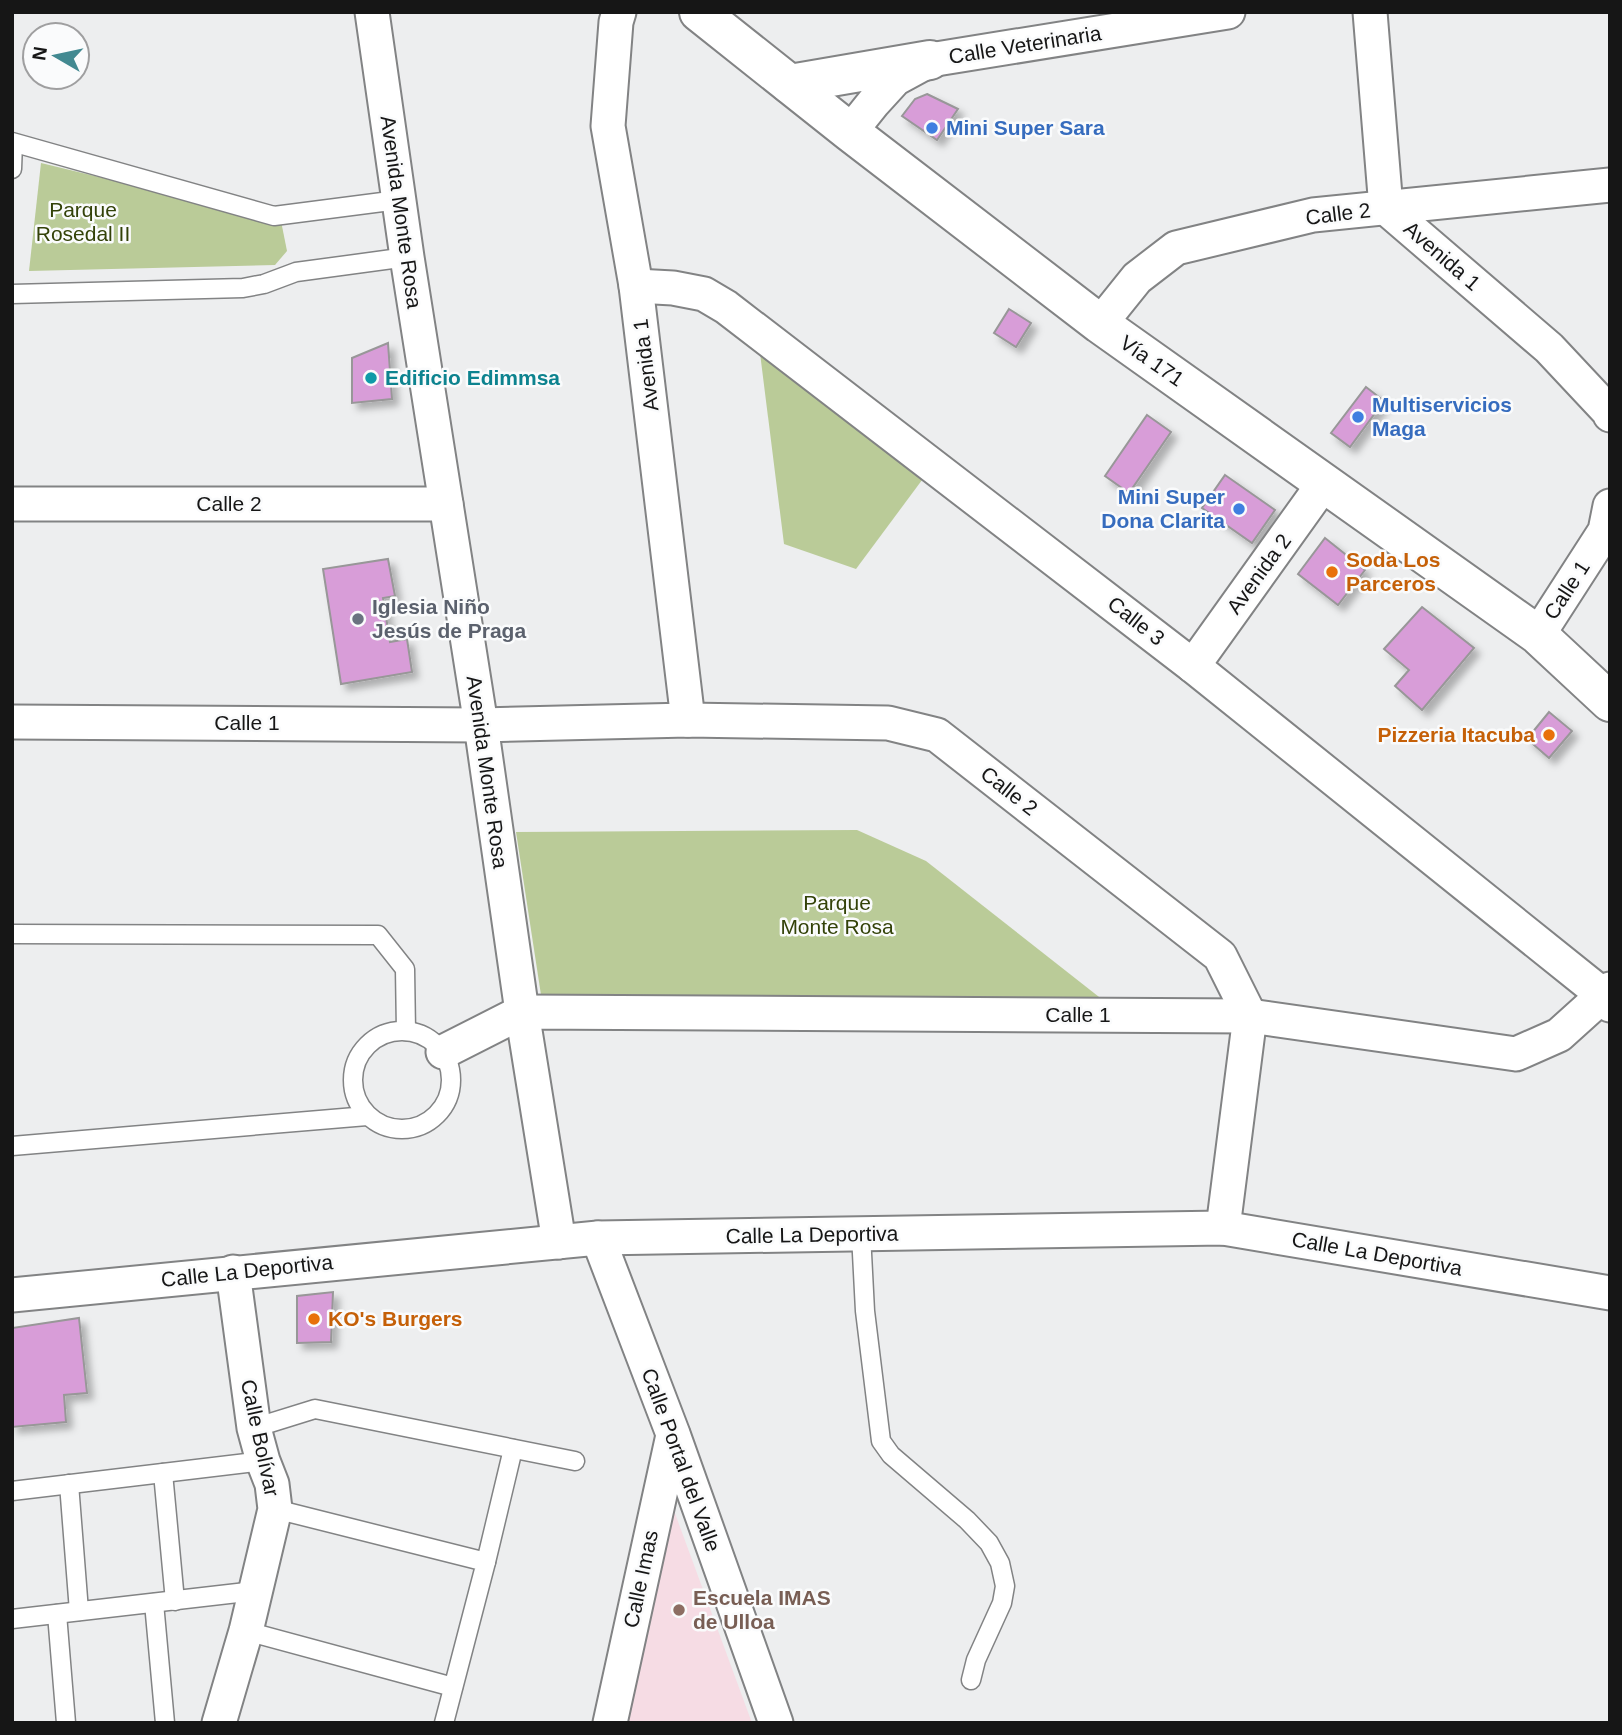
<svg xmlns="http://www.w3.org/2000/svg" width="1622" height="1735" viewBox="0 0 1622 1735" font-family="Helvetica,sans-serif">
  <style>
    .education { fill: #f6dce4 }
    .green { fill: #bacb98 }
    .building { fill: #d89dd8; stroke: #989798; stroke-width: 2; filter: url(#shadow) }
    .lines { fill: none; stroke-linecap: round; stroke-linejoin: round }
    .service-casing { stroke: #828384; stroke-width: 21 }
    .minor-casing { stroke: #828384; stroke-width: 37 }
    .secondary-casing { stroke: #828384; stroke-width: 42 }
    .service { stroke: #fff; stroke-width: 18 }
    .minor { stroke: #fff; stroke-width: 33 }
    .secondary { stroke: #fff; stroke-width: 38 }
    .shop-dot { fill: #3f7fe0; stroke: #fafbfc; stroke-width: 2.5 }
    .culture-dot { fill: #0f9aa8; stroke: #fafbfc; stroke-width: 2.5 }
    .food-dot { fill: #e8710a; stroke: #fafbfc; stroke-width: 2.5 }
    .worship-dot { fill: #6b7280; stroke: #fafbfc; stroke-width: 2.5 }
    .education-dot { fill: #8d6e63; stroke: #fafbfc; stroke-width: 2.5 }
    .labels { text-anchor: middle; stroke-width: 5; stroke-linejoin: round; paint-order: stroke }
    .street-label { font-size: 21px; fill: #161616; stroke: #fafbfc }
    .shop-label { font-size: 21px; font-weight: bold; fill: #366cbe; stroke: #fafbfc; text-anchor: start }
    .park-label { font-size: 21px; fill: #334208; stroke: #fafbfc }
    .culture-label { font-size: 21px; font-weight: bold; fill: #0d838f; stroke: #fafbfc; text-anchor: start }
    .food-label { font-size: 21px; font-weight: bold; fill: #c56008; stroke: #fafbfc; text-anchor: start }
    .worship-label { font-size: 21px; font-weight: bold; fill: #5b616d; stroke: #fafbfc; text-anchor: start }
    .education-label { font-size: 21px; font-weight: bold; fill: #785e54; stroke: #fafbfc; text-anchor: start }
  </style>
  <defs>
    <filter id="shadow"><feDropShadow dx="6" dy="6" stdDeviation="3.5" flood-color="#0004"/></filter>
  </defs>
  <rect width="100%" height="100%" fill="#edeeef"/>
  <polygon class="education" points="669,1497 752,1723 626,1723"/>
  <g class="green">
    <polygon points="41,163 281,221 287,251 275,265 29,271"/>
    <polygon points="760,353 925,476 856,569 784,544"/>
    <polygon points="857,830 926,861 1108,1004 541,995 516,832"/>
  </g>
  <g class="building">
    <polygon points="927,94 958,109 937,140 902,116 915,99"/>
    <polygon points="1009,309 1031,323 1016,347 994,333"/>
    <polygon points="388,343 392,399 352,403 352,358"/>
    <polygon points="1366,387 1384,401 1350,447 1331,433"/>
    <polygon points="1147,415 1171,432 1129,493 1105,476"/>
    <polygon points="1225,475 1275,510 1252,543 1202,508"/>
    <polygon points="1325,538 1365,570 1338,605 1298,574"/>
    <polygon points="388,559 395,596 383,598 390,642 407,639 412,672 341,684 323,569"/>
    <polygon points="1422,607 1474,648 1422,710 1395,686 1409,670 1384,649"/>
    <polygon points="1549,712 1572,731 1549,758 1527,739"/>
    <polygon points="333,1292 331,1342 297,1343 297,1296"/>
    <polygon points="79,1318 87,1393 64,1395 66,1422 12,1427 12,1328"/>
  </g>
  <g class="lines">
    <defs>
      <g id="service">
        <polyline points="12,142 274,216 398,200"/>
        <polyline points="12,169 13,143"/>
        <polyline points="12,294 243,288 264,284 296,272 407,257"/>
        <polyline points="12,934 378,935 405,969 406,1031"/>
        <circle cx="402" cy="1080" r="49"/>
        <polyline points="12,1146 367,1116"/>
        <polyline points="861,1234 865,1311 881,1441 891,1455 967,1520 989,1543 1000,1563 1005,1586 1002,1603 976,1660 971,1680"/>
        <polyline points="254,1428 315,1409 575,1461"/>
        <polyline points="163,1473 175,1601"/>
        <polyline points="69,1484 79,1611"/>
        <polyline points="12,1491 263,1461"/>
        <polyline points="275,1509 486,1562 444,1723"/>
        <polyline points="486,1562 513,1449"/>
        <polyline points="154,1603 165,1723"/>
        <polyline points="57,1614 66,1723"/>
        <polyline points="12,1619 255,1591"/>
        <polyline points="246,1631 453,1687"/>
      </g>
      <g id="minor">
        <polyline points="372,12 407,257 481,725 522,1012 559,1242"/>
        <polyline points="619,12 616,22 608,126 636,286 688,720"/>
        <polyline points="1370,12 1386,208 1549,348 1609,412 1610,415"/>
        <polyline points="850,132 874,102 895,79 930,60 1228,12"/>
        <polyline points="636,286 673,288 704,294 726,307 1193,666 1603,995 1610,1005"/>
        <polyline points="1100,324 1137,278 1176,248 1313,215 1610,185"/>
        <polyline points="12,504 446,504"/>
        <polyline points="1538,635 1605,531 1610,506"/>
        <polyline points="1193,666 1324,483"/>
        <polyline points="12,722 481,725 688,720 888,723 937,735 1220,956 1250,1016 1223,1228"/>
        <polyline points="443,1052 522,1012 1250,1016 1516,1054 1559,1035 1610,989"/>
        <polyline points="598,1238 673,1434 776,1723"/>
        <polyline points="12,1295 598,1238 1223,1228 1610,1293"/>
        <polyline points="219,1723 246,1631 275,1509 272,1484 263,1461 254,1428 233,1272"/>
        <polyline points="610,1723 673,1435"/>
      </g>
      <g id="secondary">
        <polyline points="699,12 850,132 1100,324 1538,635 1610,702"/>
        <polyline points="790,84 930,60"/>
      </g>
    </defs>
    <use href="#service" class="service-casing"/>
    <use href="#minor" class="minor-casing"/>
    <use href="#secondary" class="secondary-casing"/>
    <use href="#service" class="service"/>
    <use href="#minor" class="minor"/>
    <use href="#secondary" class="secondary"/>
  </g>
  <g class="shop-dot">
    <circle cx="932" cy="128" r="7"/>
    <circle cx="1358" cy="417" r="7"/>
    <circle cx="1239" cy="509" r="7"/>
  </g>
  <circle class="culture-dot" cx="371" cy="378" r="7"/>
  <g class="food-dot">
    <circle cx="1332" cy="572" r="7"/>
    <circle cx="1549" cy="735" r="7"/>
    <circle cx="314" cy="1319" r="7"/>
  </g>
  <circle class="worship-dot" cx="358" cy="619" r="7"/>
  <circle class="education-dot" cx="679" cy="1610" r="7"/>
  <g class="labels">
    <g class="street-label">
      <text transform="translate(1025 45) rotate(-9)" y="7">Calle Veterinaria</text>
      <text transform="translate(401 212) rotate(82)" y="7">Avenida Monte Rosa</text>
      <text transform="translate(1338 214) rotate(-7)" y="7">Calle 2</text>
      <text transform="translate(1442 256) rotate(41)" y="7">Avenida 1</text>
      <text transform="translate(1152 361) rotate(35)" y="7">Vía 171</text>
      <text transform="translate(646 365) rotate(-97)" y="7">Avenida 1</text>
      <text x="229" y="511">Calle 2</text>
      <text transform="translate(1259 574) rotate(-54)" y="7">Avenida 2</text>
      <text transform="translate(1567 590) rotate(-57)" y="7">Calle 1</text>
      <text transform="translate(1136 621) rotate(38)" y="7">Calle 3</text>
      <text x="247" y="730">Calle 1</text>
      <text transform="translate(487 772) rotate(82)" y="7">Avenida Monte Rosa</text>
      <text transform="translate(1009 791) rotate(38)" y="7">Calle 2</text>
      <text x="1078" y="1022">Calle 1</text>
      <text transform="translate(812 1235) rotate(-1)" y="7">Calle La Deportiva</text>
      <text transform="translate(1377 1254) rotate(10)" y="7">Calle La Deportiva</text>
      <text transform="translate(247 1271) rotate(-6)" y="7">Calle La Deportiva</text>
      <text transform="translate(260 1438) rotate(78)" y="7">Calle Bolívar</text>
      <text transform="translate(681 1460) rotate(70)" y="7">Calle Portal del Valle</text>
      <text transform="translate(641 1579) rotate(-78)" y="7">Calle Imas</text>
    </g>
    <g class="shop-label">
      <text x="946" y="135">Mini Super Sara</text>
      <text x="1372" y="412">Multiservicios<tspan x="1372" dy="24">Maga</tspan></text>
      <text x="1225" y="504" text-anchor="end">Mini Super<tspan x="1225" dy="24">Dona Clarita</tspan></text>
    </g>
    <g class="park-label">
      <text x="83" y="217">Parque<tspan x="83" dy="24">Rosedal II</tspan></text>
      <text x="837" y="910">Parque<tspan x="837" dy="24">Monte Rosa</tspan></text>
    </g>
    <g class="culture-label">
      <text x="385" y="385">Edificio Edimmsa</text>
    </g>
    <g class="food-label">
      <text x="1346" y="567">Soda Los<tspan x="1346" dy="24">Parceros</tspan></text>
      <text x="1535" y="742" text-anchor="end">Pizzeria Itacuba</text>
      <text x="328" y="1326">KO's Burgers</text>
    </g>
    <g class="worship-label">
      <text x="372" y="614">Iglesia Niño<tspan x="372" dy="24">Jesús de Praga</tspan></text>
    </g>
    <g class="education-label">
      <text x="693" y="1605">Escuela IMAS<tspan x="693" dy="24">de Ulloa</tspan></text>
    </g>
  </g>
  <rect width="1622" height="1735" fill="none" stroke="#161616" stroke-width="28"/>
  <g transform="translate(56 56) rotate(279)"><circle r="33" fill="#fafbfc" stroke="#9f9fa0" stroke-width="2"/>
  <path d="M0-5L12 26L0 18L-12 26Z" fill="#428991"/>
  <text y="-10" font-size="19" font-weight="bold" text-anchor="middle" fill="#161616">N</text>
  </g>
</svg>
